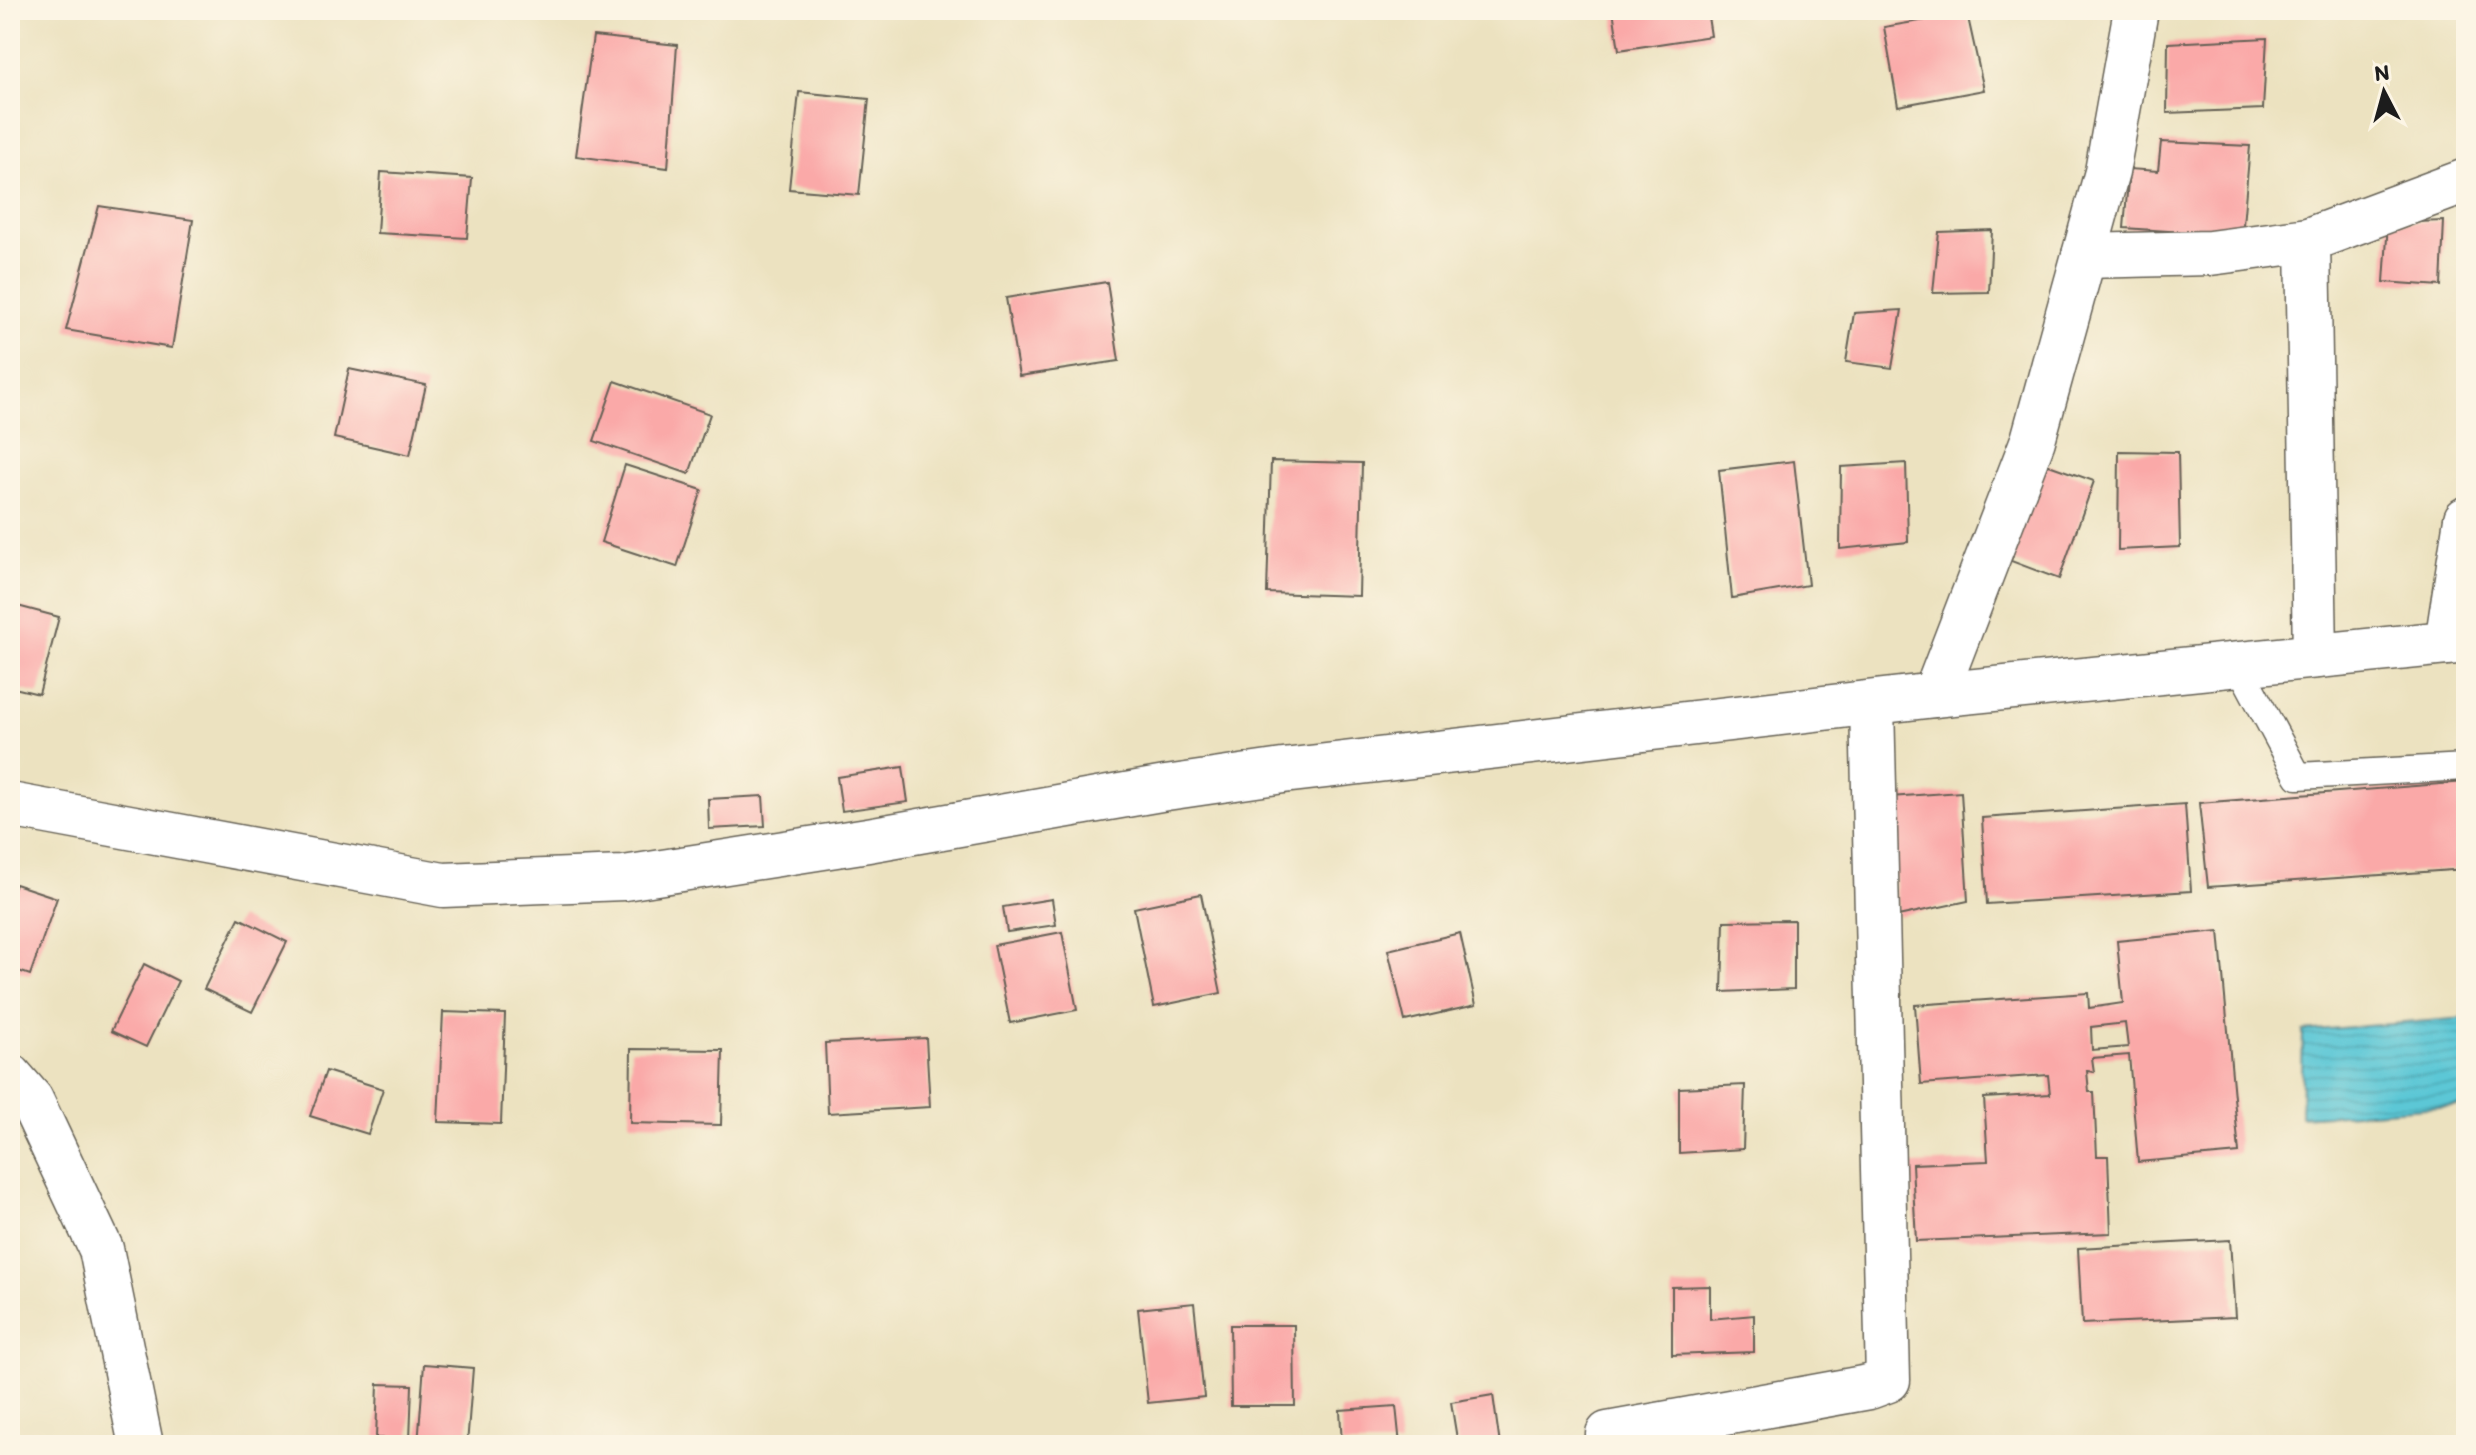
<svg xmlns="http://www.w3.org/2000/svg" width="2476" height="1455" viewBox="0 0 2476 1455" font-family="Itim,sans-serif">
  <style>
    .water { fill: url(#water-rules); stroke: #3c7279; stroke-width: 2 }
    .building { fill: #faa9a8; fill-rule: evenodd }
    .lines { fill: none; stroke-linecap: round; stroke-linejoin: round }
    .service-casing { stroke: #656155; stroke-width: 29 }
    .minor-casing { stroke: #656155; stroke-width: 47 }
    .service { stroke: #fff; stroke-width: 26 }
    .minor { stroke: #fff; stroke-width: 44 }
  </style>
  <defs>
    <pattern id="water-rules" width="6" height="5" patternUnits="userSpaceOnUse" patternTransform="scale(2)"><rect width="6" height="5" fill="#5cc7d6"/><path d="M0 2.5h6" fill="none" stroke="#4faab7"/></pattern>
  </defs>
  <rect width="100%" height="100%" fill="#fcf5e5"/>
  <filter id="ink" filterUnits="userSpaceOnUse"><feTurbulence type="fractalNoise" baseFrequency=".0125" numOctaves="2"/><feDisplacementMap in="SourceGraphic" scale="16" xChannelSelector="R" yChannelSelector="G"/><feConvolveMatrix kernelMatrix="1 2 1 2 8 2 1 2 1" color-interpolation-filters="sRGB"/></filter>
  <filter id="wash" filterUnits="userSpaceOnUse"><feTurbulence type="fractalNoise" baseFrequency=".006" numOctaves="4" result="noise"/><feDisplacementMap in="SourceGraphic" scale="32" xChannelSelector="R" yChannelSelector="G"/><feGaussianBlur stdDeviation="1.8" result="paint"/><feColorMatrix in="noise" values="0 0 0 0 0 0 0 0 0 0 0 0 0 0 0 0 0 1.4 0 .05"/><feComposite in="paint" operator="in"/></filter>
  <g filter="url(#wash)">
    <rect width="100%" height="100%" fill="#ece2c0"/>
    <polygon class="water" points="2466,1018 2466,1105 2301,1117 2303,1031"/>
    <g id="blocks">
      <g class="building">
        <polygon points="1613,10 1707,10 1711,36 1619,50"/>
        <polygon points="1967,13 1984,90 1898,106 1884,27"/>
        <polygon points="593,36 677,45 668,168 576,156"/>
        <polygon points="2267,38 2263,109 2167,113 2168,43"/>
        <polygon points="799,92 869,99 859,195 789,189"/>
        <polygon points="2161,142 2250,146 2242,236 2124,228 2129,169 2158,171"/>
        <polygon points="381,172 472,178 467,238 377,233"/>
        <polygon points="99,206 193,220 172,348 66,330"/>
        <polygon points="2444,221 2441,286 2384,282 2388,223"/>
        <polygon points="1992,230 1989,292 1933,293 1939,232"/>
        <polygon points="1107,282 1119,361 1019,376 1006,298"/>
        <polygon points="1902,310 1892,368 1846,362 1854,313"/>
        <polygon points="349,369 426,385 410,455 334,438"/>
        <polygon points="615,381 710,414 689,474 594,441"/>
        <polygon points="2119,451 2178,452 2180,547 2118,550"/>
        <polygon points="1271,461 1362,463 1359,596 1267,593"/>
        <polygon points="1794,461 1808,585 1732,598 1719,470"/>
        <polygon points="1906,463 1908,542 1840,549 1841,467"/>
        <polygon points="2046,464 2094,481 2059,579 2011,561 2025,513"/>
        <polygon points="625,465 702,490 677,567 601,542"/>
        <polygon points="10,604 59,617 39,694 10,687"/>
        <polygon points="903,767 908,802 842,811 837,777"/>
        <polygon points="2466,782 2466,869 2208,887 2199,803"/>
        <polygon points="1961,792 1968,901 1898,916 1890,797"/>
        <polygon points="763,796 765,826 709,829 708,799"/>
        <polygon points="2185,804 2191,891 1987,904 1982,818"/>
        <polygon points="15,884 57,898 30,975 10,968 10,897"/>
        <polygon points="1201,894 1221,993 1154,1007 1134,908"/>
        <polygon points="1052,899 1056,925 1007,932 1003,907"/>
        <polygon points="239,918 287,942 252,1012 204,989"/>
        <polygon points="1794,920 1794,989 1722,992 1724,921"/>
        <path d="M2219 931 2239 1153 2138 1162 2129 1055 2092 1058 2094 1072 2087 1071 2089 1092H2094L2097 1156H2108L2111 1233 1916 1241 1912 1164 1988 1161 1984 1098 2050 1094 2048 1075 1921 1084 1915 1005 2088 993 2089 1008 2123 1003 2117 941ZM2125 1023 2128 1047 2092 1050 2091 1027Z"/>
        <polygon points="1062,932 1077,1010 1010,1023 994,945"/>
        <polygon points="1460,933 1476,1005 1405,1021 1388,950"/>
        <polygon points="144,964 178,981 146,1047 111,1031"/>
        <polygon points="443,1012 505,1014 501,1124 438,1122"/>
        <polygon points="926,1038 930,1107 828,1113 825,1043"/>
        <polygon points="631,1049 723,1050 721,1125 630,1123"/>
        <polygon points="326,1071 383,1089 368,1134 310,1116"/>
        <polygon points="1745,1085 1743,1149 1679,1153 1679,1088"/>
        <polygon points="2230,1240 2235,1317 2082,1324 2078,1248"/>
        <polygon points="1710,1286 1710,1319 1754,1315 1754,1352 1672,1355 1672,1287"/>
        <polygon points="1194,1303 1204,1397 1148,1403 1138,1309"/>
        <polygon points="1230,1325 1294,1325 1295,1406 1231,1406"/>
        <polygon points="424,1364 473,1368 467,1445 418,1445"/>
        <polygon points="378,1384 412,1385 410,1440 376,1438"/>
        <polygon points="1493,1395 1500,1445 1458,1445 1451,1402"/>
        <polygon points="1396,1406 1400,1445 1342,1445 1340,1410"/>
      </g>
    </g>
  </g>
  <g filter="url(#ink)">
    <use href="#blocks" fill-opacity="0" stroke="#656155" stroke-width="2"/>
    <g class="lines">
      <defs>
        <polyline id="service" points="2238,664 2298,776 2466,767"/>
        <g id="minor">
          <polyline points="2308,240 2315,656"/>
          <polyline points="2084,256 2210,253 2308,240 2466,181"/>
          <polyline points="2447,643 2466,519"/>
          <polyline points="1935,695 2033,440 2107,172 2136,10"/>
          <polyline points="10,805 443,885 624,878 868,840 1166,788 1283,771 1935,695 2466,641"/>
          <polyline points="10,1076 31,1100 101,1249 141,1445"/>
          <polyline points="1608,1445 1608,1434 1869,1387 1888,1380 1872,704"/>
        </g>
      </defs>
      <use href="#service" class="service-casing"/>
      <use href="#minor" class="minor-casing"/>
      <use href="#service" class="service"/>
      <use href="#minor" class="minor"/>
    </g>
  </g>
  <rect width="2476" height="1455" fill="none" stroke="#fcf5e5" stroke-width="40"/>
  <g transform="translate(2384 92) rotate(354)" stroke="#fcf5e5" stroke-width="6" paint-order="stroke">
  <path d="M0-6L14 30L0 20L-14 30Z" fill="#1c1c1c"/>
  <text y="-12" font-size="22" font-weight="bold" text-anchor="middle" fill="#1c1c1c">N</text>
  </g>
</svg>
